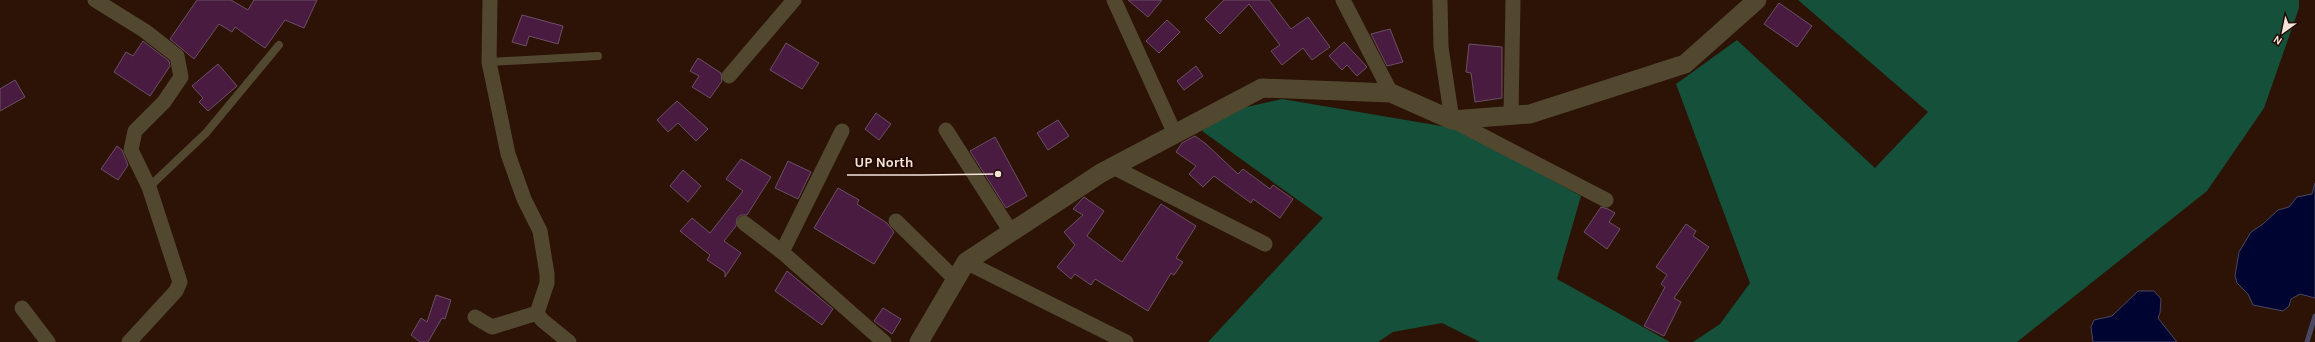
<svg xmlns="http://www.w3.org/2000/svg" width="2315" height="342" viewBox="0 0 2315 342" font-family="Karla,sans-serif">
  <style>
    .forest { fill: #14503a }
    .water { fill: #000430; stroke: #4a4763 }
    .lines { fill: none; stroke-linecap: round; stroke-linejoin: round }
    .stream { stroke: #4a4763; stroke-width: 5 }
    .building { fill: #491b41; stroke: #6a5064 }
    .service { stroke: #524830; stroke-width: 8 }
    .minor { stroke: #524830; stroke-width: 15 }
    .tertiary { stroke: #524830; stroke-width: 19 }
    .leader { fill: none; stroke: #f5e3da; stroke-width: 1.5 }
    .callout-dot { fill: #f5e3da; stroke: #220a00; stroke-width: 1.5 }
    .callout-label { font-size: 14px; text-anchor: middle; font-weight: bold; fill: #f5e3da; stroke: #220a00; stroke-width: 3.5; stroke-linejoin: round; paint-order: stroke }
  </style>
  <rect width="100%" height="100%" fill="#2c1305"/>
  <g class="forest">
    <polygon points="1798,0 2299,0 2299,8 2264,108 2207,191 2017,342 1693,342 1720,324 1750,283 1676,84 1737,40 1875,168 1928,112"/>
    <polygon points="1282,99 1459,129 1581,196 1557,279 1670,342 1480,342 1442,323 1393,332 1378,342 1208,342 1323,218 1202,131 1233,110"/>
  </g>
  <g class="water">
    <polygon points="2315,183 2315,298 2300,294 2291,299 2289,306 2283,311 2253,305 2248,294 2237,283 2235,276 2239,252 2251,232 2263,224 2278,210 2289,207 2297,197 2312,194"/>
    <polygon points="2138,291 2154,291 2161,299 2160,313 2158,318 2177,342 2093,342 2091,327 2094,320 2112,316"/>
  </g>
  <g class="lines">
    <polyline class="stream" points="2307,342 2315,316"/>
  </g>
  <g class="building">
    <polygon points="197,0 231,0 248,10 254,0 317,0 304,28 285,20 265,48 235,27 232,32 219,24 194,59 170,39"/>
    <polygon points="1128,0 1162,0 1148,17"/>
    <polygon points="1224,0 1269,0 1291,29 1308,17 1330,47 1312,60 1303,48 1282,65 1271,51 1280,45 1249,4 1220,34 1205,19"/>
    <polygon points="1779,3 1812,26 1797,47 1764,24"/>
    <polygon points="522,15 563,26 558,44 529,36 526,46 512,42"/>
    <polygon points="1167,20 1180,32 1159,53 1146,41"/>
    <polygon points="1390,29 1403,62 1387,66 1371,34"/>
    <polygon points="143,41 169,61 170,66 150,96 114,72 126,52 133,56"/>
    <polygon points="1344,42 1367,67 1357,76 1347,65 1342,70 1329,56"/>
    <polygon points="786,43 819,63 802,89 770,70"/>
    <polygon points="1469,44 1502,47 1502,98 1475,102 1471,73 1466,72"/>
    <polygon points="698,58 721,73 722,81 710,98 692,87 699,76 690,71"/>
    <polygon points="218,64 237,86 208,111 199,102 203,98 192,86"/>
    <polygon points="1196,66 1203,76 1184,90 1177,81"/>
    <polygon points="15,80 25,97 0,111 0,89"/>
    <polygon points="677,101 708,129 696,141 678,123 668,132 657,120"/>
    <polygon points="876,113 891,124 879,140 865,129"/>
    <polygon points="1058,120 1069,136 1048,150 1037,133"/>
    <polygon points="1195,136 1206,144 1238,174 1243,169 1270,189 1273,185 1293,199 1280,218 1253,199 1251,203 1214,176 1203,187 1189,174 1196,166 1176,152 1182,143"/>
    <polygon points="995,137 1027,196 1006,208 970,151"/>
    <polygon points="117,146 122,150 128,165 118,180 101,169"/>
    <polygon points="741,159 771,177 747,215 741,215 737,218 736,226 724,241 741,253 725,277 725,272 707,260 710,255 680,231 692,218 710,233 743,191 726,179"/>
    <polygon points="788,161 811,172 798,199 775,188"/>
    <polygon points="683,170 701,186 688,202 670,186"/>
    <polygon points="838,188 859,200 857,204 887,223 894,232 874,264 814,228"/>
    <polygon points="1084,197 1104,211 1087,236 1122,262 1161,204 1196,226 1176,258 1183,262 1174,275 1171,273 1148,311 1095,279 1091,285 1075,274 1071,279 1057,267 1075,245 1064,232 1083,215 1073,209"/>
    <polygon points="1601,207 1608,209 1615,213 1609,222 1620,229 1607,249 1584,232"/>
    <polygon points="1686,224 1696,231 1693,236 1709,247 1674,298 1681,302 1664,336 1644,326 1665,287 1661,284 1667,275 1656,267"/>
    <polygon points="787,271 833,309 822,325 775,291"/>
    <polygon points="436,295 451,300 445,319 442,318 428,342 420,342 411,335 421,318 427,322"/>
    <polygon points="883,308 901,319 892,334 874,321"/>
  </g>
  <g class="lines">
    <g class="service">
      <polyline points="489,62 598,56"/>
      <polyline points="149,187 206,133 279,45"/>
    </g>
    <g class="minor">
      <polyline points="95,0 145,31 177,56 181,77 164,102 135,131 131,150 149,187 180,282 176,291 129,342"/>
      <polyline points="490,0 489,62 508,154 524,199 540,231 547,274 547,283 537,313 542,320 569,342"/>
      <polyline points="1114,0 1175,134"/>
      <polyline points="1343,0 1391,93"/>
      <polyline points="1440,0 1441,47 1452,120 1606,200"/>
      <polyline points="729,76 794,0"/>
      <polyline points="1511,116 1513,0"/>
      <polyline points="946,130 1011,232"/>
      <polyline points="1113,167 1265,244"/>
      <polyline points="896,221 956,280"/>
      <polyline points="744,223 782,252 884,342"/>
      <polyline points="782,252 842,131"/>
      <polyline points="966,262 1126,342"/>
      <polyline points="22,308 48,342"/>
      <polyline points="475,317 492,327 537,313"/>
    </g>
    <polyline class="tertiary" points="919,342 966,262 1101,173 1262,88 1391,93 1452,120 1530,114 1685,64 1757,0"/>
  </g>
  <path class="leader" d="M998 174L922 175H847"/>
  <circle class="callout-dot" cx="998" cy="174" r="4"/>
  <g class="callout-label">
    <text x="884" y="167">UP North</text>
  </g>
  <g transform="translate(2283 32) rotate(213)" stroke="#220a00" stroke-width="3" paint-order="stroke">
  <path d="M0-3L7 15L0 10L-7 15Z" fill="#f5e3da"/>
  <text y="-6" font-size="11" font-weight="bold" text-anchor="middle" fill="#f5e3da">N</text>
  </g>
</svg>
